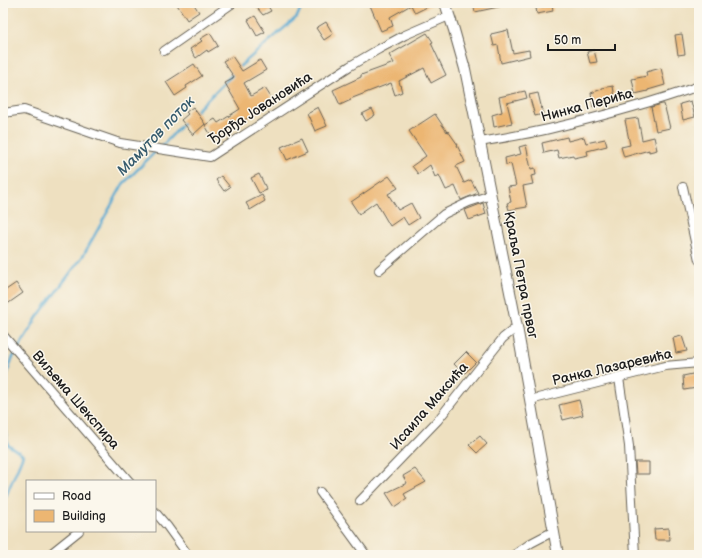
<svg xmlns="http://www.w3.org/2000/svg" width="702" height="558" font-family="'Balsamiq Sans',sans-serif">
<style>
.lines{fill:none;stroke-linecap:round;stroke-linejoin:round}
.stream{stroke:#55a8d1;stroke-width:2.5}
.building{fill:#ecb672}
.minor-casing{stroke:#666155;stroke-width:10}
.tertiary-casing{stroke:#666155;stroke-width:12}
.minor{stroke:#fff;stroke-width:8}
.tertiary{stroke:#fff;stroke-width:10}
.labels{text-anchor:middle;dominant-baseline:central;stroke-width:3;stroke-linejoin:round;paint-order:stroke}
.street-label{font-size:14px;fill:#1c1c1c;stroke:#fbf7ec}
.water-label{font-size:15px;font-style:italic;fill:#365b6d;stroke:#fbf7ec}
</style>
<rect width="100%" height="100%" fill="#fbf7ec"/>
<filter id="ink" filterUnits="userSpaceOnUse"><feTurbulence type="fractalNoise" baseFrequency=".025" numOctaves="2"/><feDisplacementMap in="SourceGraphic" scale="8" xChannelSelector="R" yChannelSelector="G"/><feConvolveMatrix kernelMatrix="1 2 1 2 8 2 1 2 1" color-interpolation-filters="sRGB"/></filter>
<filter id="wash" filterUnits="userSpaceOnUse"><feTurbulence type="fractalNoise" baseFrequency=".012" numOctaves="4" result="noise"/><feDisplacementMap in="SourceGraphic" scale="16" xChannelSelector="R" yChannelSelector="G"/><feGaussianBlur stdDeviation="0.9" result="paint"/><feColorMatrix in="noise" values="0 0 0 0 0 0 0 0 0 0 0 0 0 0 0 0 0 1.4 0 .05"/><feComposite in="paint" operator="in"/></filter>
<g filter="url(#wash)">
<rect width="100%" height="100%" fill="#eee0c0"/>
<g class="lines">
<!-- stream -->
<g class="stream">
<polyline points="238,68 297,17 303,3"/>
<polyline points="194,113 235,72"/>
<polyline points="161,147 185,122"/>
<polyline points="3,388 12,359 38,316 83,256 123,184 157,150"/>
<polyline points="3,420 8,445 23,455 3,503"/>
</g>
</g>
<g id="blocks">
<!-- building -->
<g class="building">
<polygon points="176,3 193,3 199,12 187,20"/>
<polygon points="253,3 266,3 271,11 263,15"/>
<polygon points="369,3 435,3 415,13 411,5 390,17 393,26 381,31"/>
<polygon points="473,3 502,3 503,6 475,12"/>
<polygon points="552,5 553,11 537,14 536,8"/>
<polygon points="255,16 265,32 257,36 248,20"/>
<polygon points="326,22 333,34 324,40 316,28"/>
<polygon points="508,30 513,53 529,50 530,56 501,63 498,45 494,46 491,34"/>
<polygon points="210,33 218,46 208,52 207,50 196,58 190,49 202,41 200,39"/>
<polygon points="427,33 433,42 431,43 446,75 431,83 424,68 399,81 402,92 395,95 391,83 350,99 351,100 340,105 333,90 361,77 361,75 394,63 389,55"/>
<polygon points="682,34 685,54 678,55 675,35"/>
<polygon points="594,50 597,62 590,63 587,52"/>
<polygon points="232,56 242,71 260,60 266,70 244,83 251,96 265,88 274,102 213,139 205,125 215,119 218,123 240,109 225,83 233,79 232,78 234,77 223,61"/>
<polygon points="194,64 202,76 186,86 187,88 175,96 166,82"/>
<polygon points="661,68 665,85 648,90 648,91 635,94 632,79 647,76 646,72"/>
<polygon points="613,86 615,98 604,100 604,104 593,107 591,93 602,89 602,88"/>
<polygon points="525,91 527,98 507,103 512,123 494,127 492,115 502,112 499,97"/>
<polygon points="538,93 543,114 535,116 529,95"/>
<polygon points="691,101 695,117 683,120 680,104"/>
<polygon points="662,104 664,104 670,128 656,131 651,107"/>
<polygon points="193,107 205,124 193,135 181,120 188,114 186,112"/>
<polygon points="318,107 327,126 315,131 307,113"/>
<polygon points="372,109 375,115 366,121 362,114"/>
<polygon points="435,114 447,132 448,131 458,145 457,145 465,162 456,166 464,183 471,180 478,193 461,200 455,186 446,190 439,175 435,177 430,165 418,174 412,166 426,156 409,131"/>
<polygon points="638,118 642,140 654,137 657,150 649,152 649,150 624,157 621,147 630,145 625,120"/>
<polygon points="567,137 568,141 584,137 586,143 605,139 607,146 587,151 588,155 574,158 573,155 559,158 557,150 544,153 542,143"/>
<polygon points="302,138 308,151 287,160 281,147"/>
<polygon points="526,145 531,169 535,168 536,175 531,176 533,184 523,186 527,207 509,210 507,203 511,202 508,187 516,186 511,164 506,165 505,158 521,154 519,147"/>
<polygon points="259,174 267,190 259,193 251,178"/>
<polygon points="221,176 230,187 224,191 216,180"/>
<polygon points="389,176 398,188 388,194 398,210 411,203 419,218 408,225 403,217 390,226 376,202 359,214 351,202"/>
<polygon points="262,195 265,201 250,210 246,203"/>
<polygon points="483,203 486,214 469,220 465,210"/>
<polygon points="16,283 23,293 3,307 3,292"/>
<polygon points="682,336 687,351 676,353 673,338"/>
<polygon points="466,352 476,362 464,374 454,364"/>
<polygon points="697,373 697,388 684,390 683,376"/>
<polygon points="579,400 583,415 563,420 559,405"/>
<polygon points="480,436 487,444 477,453 469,445"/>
<polygon points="635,462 649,462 649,474 636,474"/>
<polygon points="415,469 426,482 404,494 407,499 395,507 386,493 407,483 403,476"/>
<polygon points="669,528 670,540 655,540 654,529"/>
</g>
</g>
</g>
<g filter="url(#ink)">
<use href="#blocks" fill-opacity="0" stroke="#666155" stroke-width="1"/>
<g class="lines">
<defs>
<g id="minor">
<polyline points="164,51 233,3"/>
<polyline points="3,113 24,110 120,143 210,157 350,66 379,49 405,35 449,16"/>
<path d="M480,142C503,138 527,134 549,129C599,117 651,103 699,86"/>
<polyline points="683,187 699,260"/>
<polyline points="379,270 444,214 469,202 491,195"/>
<polyline points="3,335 129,481"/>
<polyline points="619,378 629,446 635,555"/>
<polyline points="530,400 665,366 699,363"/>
<polyline points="320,492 366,555"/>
<polyline points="360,501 438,420 503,338 517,327"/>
<polyline points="155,512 167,526 188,555"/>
<polyline points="49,555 79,531"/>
<polyline points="514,555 531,543 554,531"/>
</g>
<polyline id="tertiary" points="445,3 454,30 465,69 480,142 517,327 558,555"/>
</defs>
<!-- minor casing -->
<use href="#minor" class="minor-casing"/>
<!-- tertiary casing -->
<use href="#tertiary" class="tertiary-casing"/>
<!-- minor -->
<use href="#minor" class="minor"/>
<!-- tertiary -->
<use href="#tertiary" class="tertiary"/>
</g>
</g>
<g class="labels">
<!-- street labels -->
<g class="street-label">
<text transform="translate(587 105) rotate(-15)">Нинка Перића</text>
<text transform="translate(260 108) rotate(-33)">Ђорђа Јовановића</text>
<text transform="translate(521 275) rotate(79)">Краља Петра првог</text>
<text transform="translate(612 367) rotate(-13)">Ранка Лазаревића</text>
<text transform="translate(76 400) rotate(49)">Виљема Шекспира</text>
<text transform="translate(429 406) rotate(-49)">Исаила Максића</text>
</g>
<!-- water labels -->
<g class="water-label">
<text transform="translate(156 136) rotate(-46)">Мамутов поток</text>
</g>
</g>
<!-- margin -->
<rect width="702" height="558" fill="none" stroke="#fbf7ec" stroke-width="16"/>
<!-- legend -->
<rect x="26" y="480" width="130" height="52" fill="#fbf7ec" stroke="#a29f99"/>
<rect x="34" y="493" width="20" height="6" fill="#ffffff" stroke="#a29f99"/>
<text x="62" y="500" font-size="12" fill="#1c1c1c">Road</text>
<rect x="34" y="510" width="20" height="12" fill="#ecb672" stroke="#a29f99"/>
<text x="62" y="520" font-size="12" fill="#1c1c1c">Building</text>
<!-- scale -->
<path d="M548 44v6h67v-6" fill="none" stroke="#1c1c1c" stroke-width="2"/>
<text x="554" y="44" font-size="12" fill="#1c1c1c" stroke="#fbf7ec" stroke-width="3" paint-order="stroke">50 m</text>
</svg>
